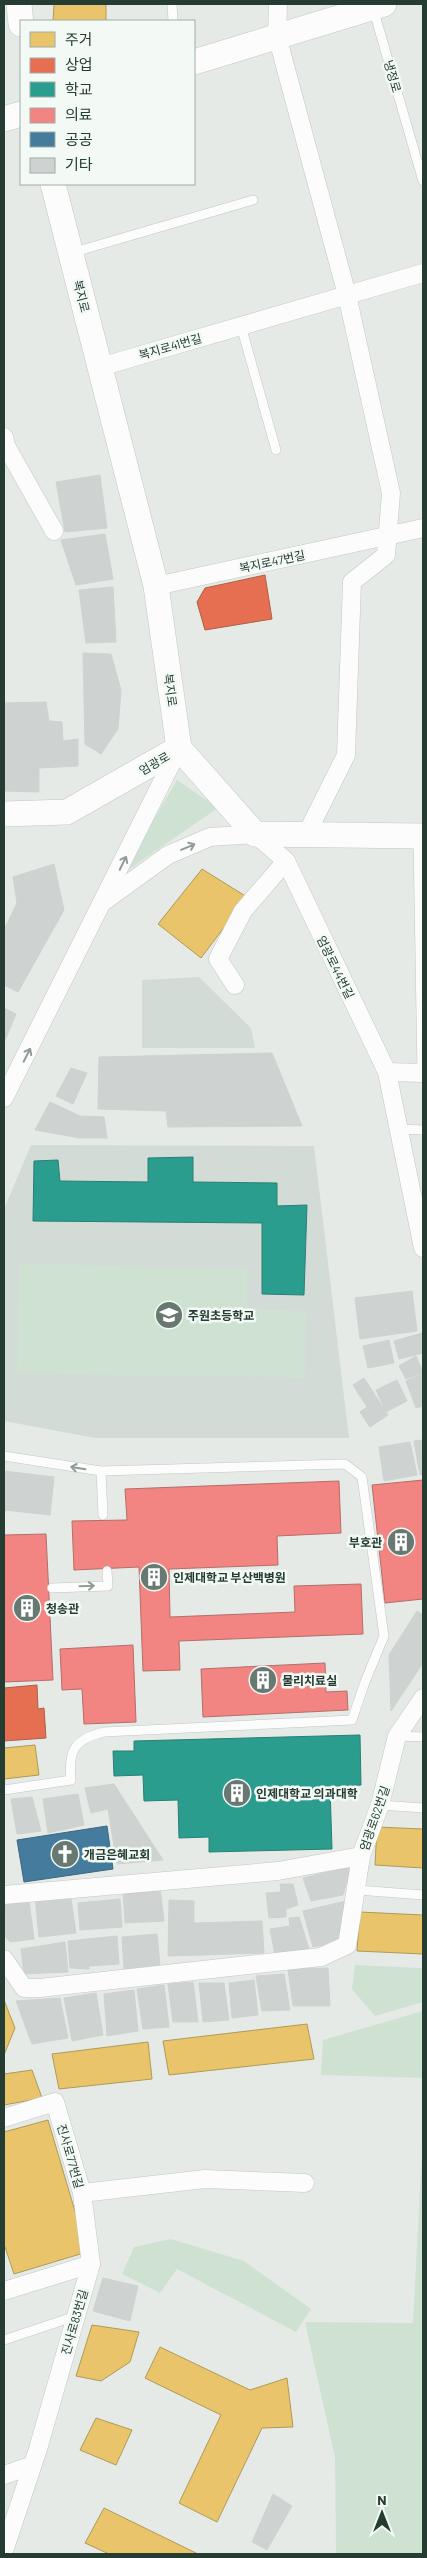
<svg xmlns="http://www.w3.org/2000/svg" width="427" height="2558" font-family="Barlow,'Noto Sans KR',sans-serif">
<style>
.built{fill:#d3dbd6}
.green{fill:#cfe2d2}
.homes{fill:#e9c46a;stroke:#ae9b59}
.shops{fill:#e76f51;stroke:#ac6047}
.schools{fill:#2a9d8f;stroke:#288073}
.health{fill:#f28482;stroke:#b46e6a}
.public{fill:#457b9d;stroke:#3b687d}
.building{fill:#ced2d0;stroke:#ced3d0}
.lines{fill:none;stroke-linecap:round;stroke-linejoin:round}
.lane-casing{stroke:#c2c7c4;stroke-width:10}
.street-casing{stroke:#c2c7c4;stroke-width:19}
.secondary-casing{stroke:#c1c7c4;stroke-width:26}
.lane{stroke:#fbfcfb;stroke-width:9}
.street{stroke:#fbfcfb;stroke-width:18}
.secondary{stroke:#fbfcfb;stroke-width:25}
.oneway{stroke:#909c96}
.labels{text-anchor:middle;dominant-baseline:central;stroke-width:5;stroke-linejoin:round;paint-order:stroke}
.street-label{font-size:12px;fill:#243c31;stroke:#f3f9f5}
.poi-label{font-size:12px;font-weight:bold;fill:#243c31;stroke:#f3f9f5;text-anchor:start}
</style>
<rect width="100%" height="100%" fill="#e5eae7"/>
<!-- built -->
<g class="built">
<polygon points="199,977 251,1028 255,1048 142,1048 142,980"/>
<polygon points="31,1145 314,1146 349,1438 95,1438 4,1421 4,1209"/>
</g>
<!-- green -->
<g class="green">
<polygon points="177,780 218,808 122,874"/>
<polygon points="19,1264 247,1269 247,1309 306,1311 305,1378 17,1373"/>
<polygon points="355,1965 423,1968 423,2002 375,2016 352,1989"/>
<polygon points="423,2011 423,2078 321,2075 323,2040"/>
<polygon points="423,2132 423,2554 336,2554 335,2457 305,2322 413,2323"/>
<polygon points="171,2239 244,2261 311,2309 296,2332 177,2269 160,2293 122,2274 134,2247"/>
</g>
<!-- homes -->
<g class="homes">
<polygon points="54,4 106,4 106,21 53,21"/>
<polygon points="202,869 247,897 201,958 158,924"/>
<polygon points="35,1745 39,1775 4,1779 4,1748"/>
<polygon points="377,1827 423,1829 423,1868 375,1865"/>
<polygon points="360,1912 423,1915 423,1954 357,1951"/>
<polygon points="4,2000 15,2028 4,2055"/>
<polygon points="307,2024 314,2059 169,2075 163,2041"/>
<polygon points="148,2042 152,2079 59,2089 52,2054"/>
<polygon points="32,2070 42,2098 4,2105 4,2074"/>
<polygon points="48,2120 87,2252 14,2274 4,2244 4,2132"/>
<polygon points="92,2325 139,2332 130,2362 101,2381 76,2376"/>
<polygon points="160,2347 250,2390 287,2378 293,2427 262,2428 217,2522 179,2503 221,2415 145,2378"/>
<polygon points="96,2418 132,2430 116,2465 80,2450"/>
<polygon points="104,2508 198,2554 109,2554 85,2543"/>
</g>
<!-- shops -->
<g class="shops">
<polygon points="265,575 272,619 205,630 197,602 205,588"/>
<polygon points="37,1685 38,1709 44,1708 46,1738 4,1741 4,1688"/>
</g>
<!-- schools -->
<g class="schools">
<polygon points="193,1157 193,1182 277,1183 277,1206 307,1205 304,1295 262,1294 262,1223 33,1221 34,1161 58,1160 60,1181 148,1182 148,1158"/>
<polygon points="360,1735 361,1785 330,1787 332,1849 209,1852 209,1837 179,1838 178,1800 144,1801 143,1775 114,1776 113,1751 134,1751 134,1741"/>
</g>
<!-- health -->
<g class="health">
<polygon points="423,1480 423,1599 385,1603 372,1485"/>
<polygon points="339,1481 341,1533 277,1536 278,1565 169,1569 170,1617 295,1612 294,1586 361,1584 363,1634 179,1641 180,1670 143,1671 139,1567 74,1570 72,1521 127,1520 125,1489"/>
<polygon points="46,1534 53,1680 4,1682 4,1535"/>
<polygon points="133,1645 136,1722 84,1724 82,1689 62,1690 60,1649"/>
<polygon points="325,1663 326,1692 347,1691 348,1710 203,1717 201,1669"/>
</g>
<!-- public -->
<polygon class="public" points="107,1826 113,1869 24,1882 17,1840"/>
<!-- building -->
<g class="building">
<polygon points="100,475 107,528 65,532 56,482"/>
<polygon points="105,534 113,579 76,585 61,540"/>
<polygon points="113,587 116,642 86,643 79,590"/>
<polygon points="83,653 111,654 121,690 118,729 101,754 85,744"/>
<polygon points="46,702 49,721 62,722 63,741 78,739 78,766 39,768 39,792 4,791 4,703"/>
<polygon points="54,864 64,910 18,992 4,985 4,930 17,903 13,877"/>
<polygon points="4,1008 16,1014 4,1043"/>
<polygon points="272,1053 302,1126 168,1127 166,1111 98,1109 99,1057"/>
<polygon points="71,1068 87,1073 73,1104 56,1096"/>
<polygon points="50,1102 80,1116 104,1117 107,1138 80,1138 35,1130"/>
<polygon points="412,1291 417,1331 360,1339 355,1298"/>
<polygon points="422,1333 423,1353 399,1359 394,1341"/>
<polygon points="389,1340 394,1363 368,1368 363,1346"/>
<polygon points="416,1356 423,1373 406,1379 399,1366"/>
<polygon points="423,1374 423,1406 416,1408 406,1381"/>
<polygon points="364,1378 388,1415 370,1427 360,1412 367,1407 353,1385"/>
<polygon points="397,1380 407,1401 386,1412 376,1390"/>
<polygon points="423,1440 423,1475 420,1475 414,1441"/>
<polygon points="410,1442 417,1475 384,1481 379,1447"/>
<polygon points="4,1471 54,1477 50,1515 4,1510"/>
<polygon points="417,1611 423,1615 423,1663 391,1711 389,1655"/>
<polygon points="114,1784 163,1860 117,1864 108,1809 91,1813 85,1788"/>
<polygon points="78,1794 84,1825 48,1833 43,1799"/>
<polygon points="32,1797 41,1831 17,1834 11,1799"/>
<polygon points="351,1866 343,1895 311,1901 303,1878"/>
<polygon points="280,1884 293,1884 298,1905 286,1909 286,1917 269,1918 266,1893 281,1892"/>
<polygon points="160,1888 164,1921 125,1923 123,1889"/>
<polygon points="70,1892 76,1933 39,1937 35,1896"/>
<polygon points="120,1899 122,1927 80,1930 78,1903"/>
<polygon points="169,1900 194,1901 194,1923 262,1921 264,1953 168,1956"/>
<polygon points="29,1901 34,1939 10,1942 4,1935 4,1904"/>
<polygon points="346,1901 340,1942 313,1947 303,1911"/>
<polygon points="299,1917 310,1952 275,1955 270,1929 290,1926 289,1918"/>
<polygon points="157,1934 160,1966 124,1969 122,1937"/>
<polygon points="117,1936 119,1964 89,1966 89,1969 70,1968 68,1941"/>
<polygon points="65,1942 68,1972 24,1974 21,1949"/>
<polygon points="328,1968 330,2006 293,2006 288,1969"/>
<polygon points="284,1974 290,2010 262,2011 256,1976"/>
<polygon points="254,1980 258,2015 232,2018 229,1983"/>
<polygon points="193,1982 198,2022 173,2022 168,1984"/>
<polygon points="199,1983 224,1983 229,2020 203,2022"/>
<polygon points="164,1985 169,2027 143,2029 137,1989"/>
<polygon points="134,1990 138,2031 107,2036 104,1994"/>
<polygon points="96,1993 103,2035 72,2041 64,1998"/>
<polygon points="60,1998 68,2038 32,2044 16,2001"/>
<polygon points="103,2278 138,2286 130,2321 93,2311"/>
<polygon points="273,2494 292,2506 267,2550 252,2542"/>
</g>
<g class="lines">
<defs>
<g id="lane">
<polyline points="172,4 173,21"/>
<polyline points="373,8 423,181"/>
<polyline points="71,253 253,200"/>
<polyline points="241,326 276,450"/>
<polyline points="418,839 422,1073"/>
<polyline points="398,1129 423,1130"/>
<polyline points="4,1456 101,1471 103,1515"/>
<polyline points="52,1588 108,1586 107,1571"/>
<polyline points="397,1736 423,1737"/>
<path d="M4,1790L71,1780C68,1751 74,1739 104,1732L352,1720L365,1682L384,1636L362,1477L345,1464L101,1471"/>
<polyline points="380,1805 423,1808"/>
<polyline points="357,1890 423,1895"/>
<polyline points="4,2340 76,2316"/>
</g>
<g id="street">
<polyline points="278,4 277,36 347,295 391,493 386,555 352,582 346,755 306,835"/>
<polyline points="100,367 423,273"/>
<polyline points="4,437 6,446 54,531"/>
<polyline points="156,586 423,528"/>
<polyline points="103,902 168,855 210,837 255,834 286,861 387,1072 423,1248"/>
<polyline points="235,985 218,959 243,911 286,861"/>
<polyline points="387,1072 423,1073"/>
<polyline points="4,1098 179,748"/>
<polyline points="4,1895 278,1871 361,1856"/>
<polyline points="4,1959 24,1988 40,1988 321,1957 347,1945 361,1856 380,1805 397,1736 423,1698"/>
<polyline points="4,2118 55,2102 82,2193 91,2264 38,2449 4,2551"/>
<polyline points="82,2193 205,2179 305,2183"/>
<polyline points="4,2291 91,2264"/>
<polyline points="4,2475 30,2466"/>
</g>
<g id="secondary">
<polyline points="19,4 21,24"/>
<polyline points="194,62 384,4"/>
<polyline points="4,119 21,114"/>
<polyline points="53,184 156,586 179,748"/>
<polyline points="179,748 255,834 423,836"/>
<polyline points="4,814 67,812 179,748"/>
</g>
</defs>
<!-- lane casing -->
<use href="#lane" class="lane-casing"/>
<!-- street casing -->
<use href="#street" class="street-casing"/>
<!-- secondary casing -->
<use href="#secondary" class="secondary-casing"/>
<!-- lane -->
<use href="#lane" class="lane"/>
<!-- street -->
<use href="#street" class="street"/>
<!-- secondary -->
<use href="#secondary" class="secondary"/>
</g>
<!-- one-way arrows -->
<defs><path id="oneway-shaft" d="M-6 0H5M1.5-3L5.5 0L1.5 3" fill="none" stroke-width="1.6" stroke-linecap="round" stroke-linejoin="round" transform="scale(1.25)"/></defs>
<g class="oneway">
<use href="#oneway-shaft" transform="translate(188 847) rotate(-23)"/>
<use href="#oneway-shaft" transform="translate(123 863) rotate(-64)"/>
<use href="#oneway-shaft" transform="translate(27 1055) rotate(-63)"/>
<use href="#oneway-shaft" transform="translate(78 1468) rotate(-171)"/>
<use href="#oneway-shaft" transform="translate(87 1586) rotate(-2)"/>
</g>
<!-- icons -->
<defs>
<symbol id="school-disc" viewBox="-11 -11 22 22"><circle r="9.5" fill="#687971" stroke="#f3f9f5"/><path d="M0-5L7-2L0 1L-7-2ZM-4 1L0 2.5L4 1V4Q0 6-4 4Z" fill="#fff"/></symbol>
<symbol id="building-disc" viewBox="-11 -11 22 22"><circle r="9.5" fill="#687971" stroke="#f3f9f5"/><path d="M-4-6H4V6H1V3H-1V6H-4ZM-2.5-4.3h1.7v1.8h-1.7ZM.8-4.3h1.7v1.8H.8ZM-2.5-1h1.7V.8h-1.7ZM.8-1h1.7V.8H.8Z" fill="#fff"/></symbol>
<symbol id="church-disc" viewBox="-11 -11 22 22"><circle r="9.5" fill="#687971" stroke="#f3f9f5"/><path d="M-1.2-6h2.4v3.5h3.3v2.4h-3.3V6h-2.4V-.1h-3.3v-2.4h3.3Z" fill="#fff"/></symbol>
</defs>
<g fill-rule="evenodd">
<use href="#school-disc" x="153" y="1299" width="32" height="32"/>
<use href="#building-disc" x="385" y="1526" width="32" height="32"/>
<use href="#building-disc" x="138" y="1561" width="32" height="32"/>
<use href="#building-disc" x="11" y="1592" width="32" height="32"/>
<use href="#building-disc" x="247" y="1664" width="32" height="32"/>
<use href="#building-disc" x="221" y="1777" width="32" height="32"/>
<use href="#church-disc" x="49" y="1838" width="32" height="32"/>
</g>
<g class="labels">
<!-- street labels -->
<g class="street-label">
<text transform="translate(393 76) rotate(74)">냉정로</text>
<text transform="translate(82 296) rotate(76)">복지로</text>
<text transform="translate(170 346) rotate(-16)">복지로41번길</text>
<text transform="translate(272 561) rotate(-12)">복지로47번길</text>
<text transform="translate(171 690) rotate(82)">복지로</text>
<text transform="translate(154 763) rotate(-30)">엄광로</text>
<text transform="translate(336 967) rotate(64)">엄광로44번길</text>
<text transform="translate(374 1818) rotate(-71)">엄광로62번길</text>
<text transform="translate(71 2156) rotate(74)">진사로77번길</text>
<text transform="translate(74 2322) rotate(-74)">진사로83번길</text>
</g>
<!-- poi labels -->
<g class="poi-label">
<text x="188" y="1315">주원초등학교</text>
<text x="382" y="1542" text-anchor="end">부호관</text>
<text x="173" y="1577">인제대학교 부산백병원</text>
<text x="46" y="1608">청송관</text>
<text x="282" y="1680">물리치료실</text>
<text x="256" y="1793">인제대학교 의과대학</text>
<text x="84" y="1854">개금은혜교회</text>
</g>
</g>
<!-- border -->
<rect width="427" height="2558" fill="none" stroke="#243c31" stroke-width="10"/>
<!-- legend -->
<rect x="20" y="20" width="175" height="165" fill="#f3f9f5" stroke="#a0ada7"/>
<rect x="30" y="32" width="25" height="15" fill="#e9c46a" stroke="#a0ada7"/>
<text x="65" y="45" font-size="15" fill="#243c31">주거</text>
<rect x="30" y="58" width="25" height="15" fill="#e76f51" stroke="#a0ada7"/>
<text x="65" y="70" font-size="15" fill="#243c31">상업</text>
<rect x="30" y="82" width="25" height="15" fill="#2a9d8f" stroke="#a0ada7"/>
<text x="65" y="95" font-size="15" fill="#243c31">학교</text>
<rect x="30" y="108" width="25" height="15" fill="#f28482" stroke="#a0ada7"/>
<text x="65" y="120" font-size="15" fill="#243c31">의료</text>
<rect x="30" y="132" width="25" height="15" fill="#457b9d" stroke="#a0ada7"/>
<text x="65" y="145" font-size="15" fill="#243c31">공공</text>
<rect x="30" y="158" width="25" height="15" fill="#ced2d0" stroke="#a0ada7"/>
<text x="65" y="170" font-size="15" fill="#243c31">기타</text>
<!-- north arrow -->
<g transform="translate(382 2513)" stroke="#f3f9f5" stroke-width="4" paint-order="stroke">
<path d="M0-4L9 19L0 12L-9 19Z" fill="#243c31"/>
<text y="-8" font-size="14" font-weight="bold" text-anchor="middle" fill="#243c31">N</text>
</g>
</svg>
